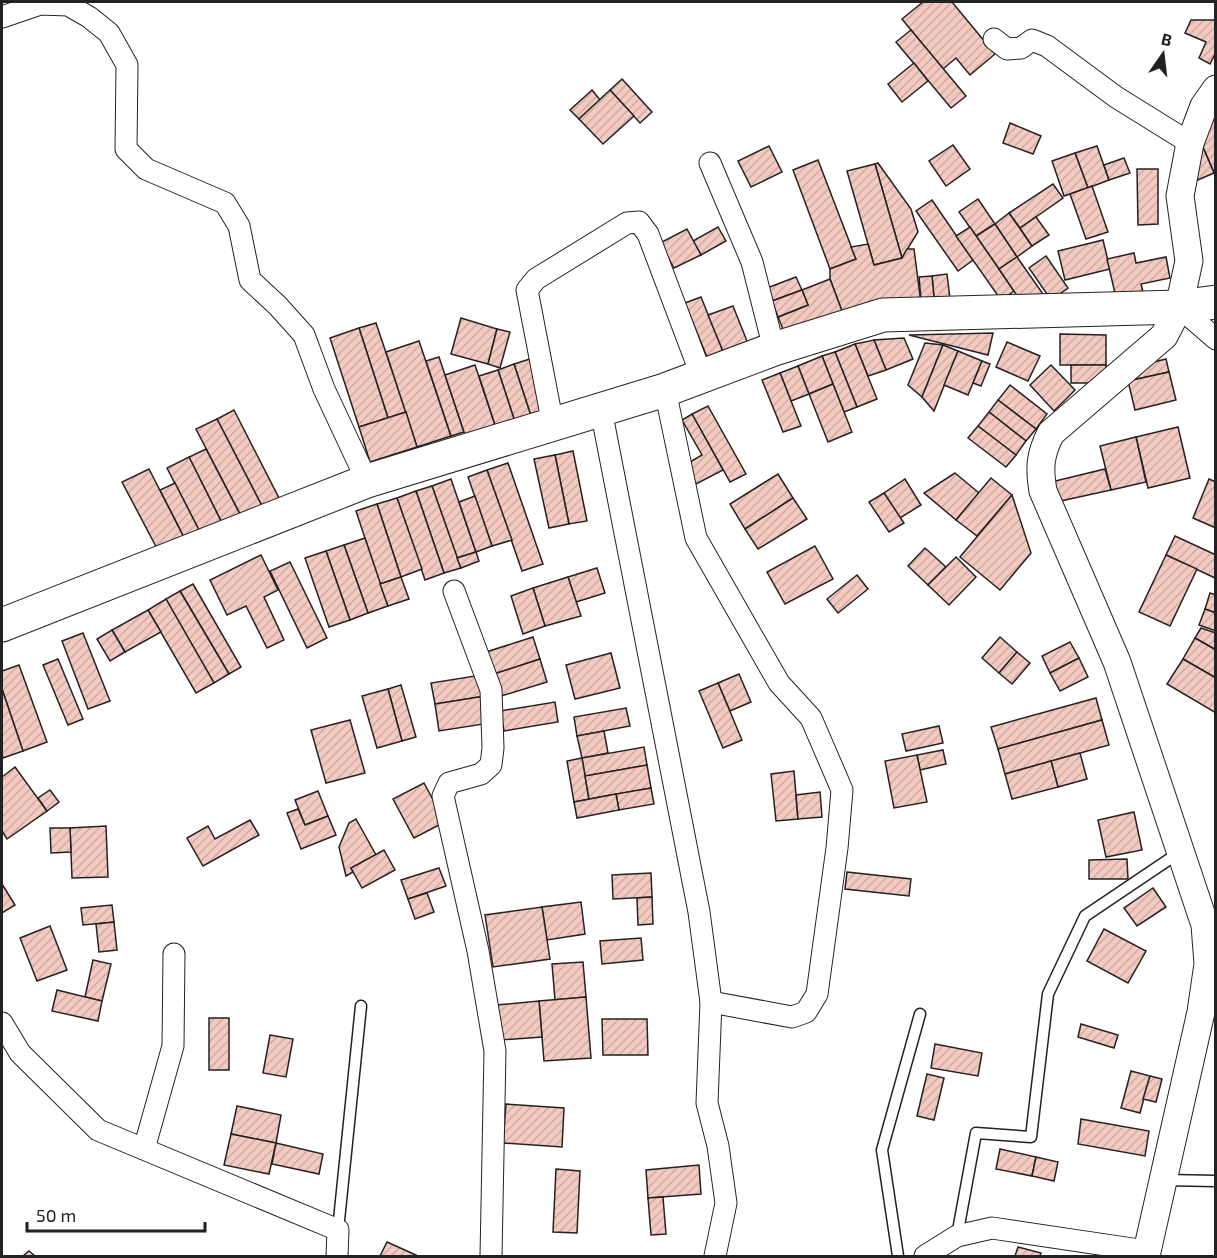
<svg xmlns="http://www.w3.org/2000/svg" width="1217" height="1258" font-family="'Exo 2',sans-serif">
<style>
.building{fill:url(#building-hatch);stroke:#222;stroke-width:1.5}
.lines{fill:none;stroke-linecap:round;stroke-linejoin:round}
.service-casing{stroke:#222;stroke-width:13}
.minor-casing{stroke:#222;stroke-width:23}
.tertiary-casing{stroke:#222;stroke-width:29}
.primary-casing{stroke:#222;stroke-width:35}
.service{stroke:#fff;stroke-width:10}
.minor{stroke:#fff;stroke-width:21}
.tertiary{stroke:#fff;stroke-width:27}
.primary{stroke:#fff;stroke-width:33}
</style>
<defs>
<pattern id="building-hatch" width="6" height="6" patternUnits="userSpaceOnUse" patternTransform="scale(1.5)"><rect width="6" height="6" fill="#f3c9c0"/><path d="M-1 1l2-2M0 6l6-6M5 7l2-2" fill="none" stroke="#d0aca5"/></pattern>
</defs>
<rect width="100%" height="100%" fill="#fff"/>
<!-- building -->
<g class="building">
<polygon points="923,2 952,2 995,54 970,75 956,58 943,69 902,19"/>
<polygon points="1191,20 1216,20 1216,52 1210,64 1199,58 1206,42 1185,33"/>
<polygon points="911,30 966,96 951,108 896,42"/>
<polygon points="914,63 928,81 902,102 888,84"/>
<polygon points="622,79 652,112 640,123 610,90"/>
<polygon points="592,90 600,100 579,119 570,110"/>
<polygon points="610,90 634,116 603,144 579,119"/>
<polygon points="1215,119 1216,121 1216,177 1199,138 1204,124"/>
<polygon points="1010,123 1041,136 1033,154 1003,143"/>
<polygon points="1199,138 1214,173 1193,182"/>
<polygon points="953,145 970,169 946,186 929,161"/>
<polygon points="769,146 782,172 751,187 738,161"/>
<polygon points="1097,146 1109,180 1088,188 1075,153"/>
<polygon points="1075,153 1088,188 1064,196 1052,161"/>
<polygon points="1124,158 1130,173 1109,180 1104,165"/>
<polygon points="818,160 856,259 830,269 793,170"/>
<polygon points="878,163 911,209 918,232 902,258 875,164"/>
<polygon points="875,164 902,258 874,265 847,171"/>
<polygon points="1137,169 1158,169 1158,224 1138,225"/>
<polygon points="1053,184 1063,198 1020,228 1009,213"/>
<polygon points="1092,186 1108,232 1086,239 1070,194"/>
<polygon points="978,199 995,224 976,236 959,212"/>
<polygon points="932,200 973,260 958,271 916,211"/>
<polygon points="1009,213 1032,246 1017,257 995,224"/>
<polygon points="1036,217 1049,235 1032,246 1020,228"/>
<polygon points="995,224 1017,257 999,269 976,236"/>
<polygon points="718,227 726,241 701,255 693,241"/>
<polygon points="970,227 1014,291 1001,300 956,236"/>
<polygon points="687,229 701,255 674,268 660,243"/>
<polygon points="1103,240 1110,269 1065,280 1058,251"/>
<polygon points="868,244 874,265 902,258 907,249 914,249 922,311 842,311 830,279 830,269 856,259 851,247"/>
<polygon points="1134,253 1136,263 1166,257 1170,278 1141,284 1145,300 1118,306 1107,259"/>
<polygon points="1046,256 1068,288 1051,300 1029,268"/>
<polygon points="1017,257 1043,294 1024,306 999,269"/>
<polygon points="947,274 951,307 935,308 932,276"/>
<polygon points="932,276 935,308 922,310 919,277"/>
<polygon points="796,277 802,290 772,301 767,288"/>
<polygon points="830,279 842,311 785,334 778,317 808,305 802,290"/>
<polygon points="802,290 808,305 778,317 772,301"/>
<polygon points="701,297 727,361 711,367 685,303"/>
<polygon points="733,306 751,351 727,361 708,315"/>
<polygon points="461,318 497,329 488,364 451,354"/>
<polygon points="376,323 406,412 388,418 359,328"/>
<polygon points="359,328 388,418 359,427 330,338"/>
<polygon points="497,329 510,332 500,368 488,364"/>
<polygon points="993,333 988,355 909,335"/>
<polygon points="1060,334 1106,335 1106,365 1060,365"/>
<polygon points="904,338 913,359 886,370 874,340"/>
<polygon points="874,340 886,370 868,376 855,344"/>
<polygon points="419,341 451,436 417,447 386,352"/>
<polygon points="1007,342 1040,356 1028,381 996,367"/>
<polygon points="925,343 943,345 922,397 908,385"/>
<polygon points="855,344 877,399 857,407 835,352"/>
<polygon points="943,345 958,351 934,411 922,397"/>
<polygon points="958,351 982,361 968,395 944,385"/>
<polygon points="835,352 857,407 844,412 822,356"/>
<polygon points="822,356 833,384 809,394 798,366"/>
<polygon points="439,357 464,432 451,436 426,361"/>
<polygon points="533,358 551,414 532,419 514,364"/>
<polygon points="1166,359 1169,372 1137,379 1134,367"/>
<polygon points="982,361 990,364 981,386 973,383"/>
<polygon points="514,364 532,419 516,425 498,370"/>
<polygon points="475,365 497,431 467,441 445,375"/>
<polygon points="1051,365 1075,390 1054,411 1030,385"/>
<rect x="1071" y="365" width="35" height="18"/>
<polygon points="798,366 809,394 791,401 780,373"/>
<polygon points="498,370 516,425 497,431 479,376"/>
<polygon points="1169,372 1176,400 1135,410 1128,381"/>
<polygon points="780,373 801,426 783,432 762,380"/>
<polygon points="833,384 852,432 828,442 809,394"/>
<polygon points="1010,385 1047,414 1036,429 998,400"/>
<polygon points="998,400 1036,429 1026,441 989,412"/>
<polygon points="708,406 746,474 730,482 692,414"/>
<polygon points="234,410 280,500 263,508 217,419"/>
<polygon points="406,412 417,447 370,462 359,427"/>
<polygon points="989,412 1026,441 1016,455 978,426"/>
<polygon points="692,414 723,470 696,484 685,465 702,455 682,420"/>
<polygon points="217,419 263,508 242,518 196,429"/>
<polygon points="978,426 1016,455 1006,467 968,438"/>
<polygon points="1178,427 1190,478 1148,488 1136,437"/>
<polygon points="1136,437 1146,482 1111,490 1100,446"/>
<polygon points="206,449 242,518 224,527 189,457"/>
<polygon points="573,451 587,521 569,524 555,455"/>
<polygon points="555,455 569,524 549,528 534,459"/>
<polygon points="189,457 224,527 203,538 167,468"/>
<polygon points="508,463 543,564 522,571 487,470"/>
<polygon points="149,469 188,545 162,558 122,482"/>
<polygon points="1105,469 1111,490 1056,502 1051,482"/>
<polygon points="487,470 512,540 492,546 468,477"/>
<polygon points="955,473 979,493 956,520 924,493"/>
<polygon points="778,474 793,498 745,529 730,504"/>
<polygon points="991,478 1012,495 977,536 956,520"/>
<polygon points="451,479 476,552 457,558 432,486"/>
<polygon points="905,479 921,505 900,518 884,493"/>
<polygon points="1209,479 1216,482 1216,528 1193,518"/>
<polygon points="175,483 203,538 188,545 160,490"/>
<polygon points="432,486 461,568 444,573 416,491"/>
<polygon points="416,491 444,573 425,580 397,498"/>
<polygon points="884,493 904,523 889,532 869,502"/>
<polygon points="1012,495 1031,553 1000,590 960,557"/>
<polygon points="475,496 492,546 476,552 459,502"/>
<polygon points="397,498 422,569 401,577 377,504"/>
<polygon points="793,498 807,519 758,549 745,529"/>
<polygon points="377,504 401,577 380,584 356,511"/>
<polygon points="1175,536 1216,555 1215,578 1166,555"/>
<polygon points="365,538 388,606 368,613 344,545"/>
<polygon points="344,545 368,613 350,620 326,551"/>
<polygon points="815,546 833,579 785,604 767,572"/>
<polygon points="925,548 946,567 928,585 908,566"/>
<polygon points="326,551 350,620 329,627 305,558"/>
<polygon points="476,552 479,561 461,568 457,558"/>
<polygon points="261,555 278,590 264,597 284,640 267,648 246,606 227,615 210,580"/>
<polygon points="1166,555 1197,569 1170,626 1139,612"/>
<polygon points="956,557 976,577 949,605 928,585"/>
<polygon points="290,562 327,638 307,648 270,571"/>
<polygon points="597,568 605,593 576,602 568,577"/>
<polygon points="857,575 868,589 838,613 827,599"/>
<polygon points="401,577 409,599 388,606 380,584"/>
<polygon points="568,577 581,616 545,626 533,588"/>
<polygon points="193,584 241,667 229,674 180,591"/>
<polygon points="533,588 545,626 523,634 511,596"/>
<polygon points="180,591 229,674 214,683 166,599"/>
<polygon points="1210,593 1216,595 1216,613 1205,609"/>
<polygon points="166,599 214,683 196,693 148,610"/>
<polygon points="1205,609 1216,613 1216,631 1199,625"/>
<polygon points="148,610 161,632 125,652 112,630"/>
<polygon points="1201,628 1216,633 1216,650 1195,638"/>
<polygon points="112,630 125,652 110,661 97,639"/>
<polygon points="83,633 110,701 88,709 62,641"/>
<polygon points="533,637 540,659 491,675 483,653"/>
<polygon points="1000,637 1017,652 999,673 982,658"/>
<polygon points="1195,638 1216,650 1216,678 1183,659"/>
<polygon points="1070,642 1079,658 1050,673 1042,656"/>
<polygon points="1017,652 1030,663 1012,684 999,673"/>
<polygon points="611,653 620,688 575,699 566,665"/>
<polygon points="1079,658 1088,677 1060,691 1050,673"/>
<polygon points="58,659 83,719 68,725 43,665"/>
<polygon points="540,659 547,682 498,697 491,675"/>
<polygon points="1183,659 1216,678 1216,713 1167,684"/>
<polygon points="19,665 47,742 23,751 2,689 2,671"/>
<polygon points="739,674 751,702 730,711 718,683"/>
<polygon points="481,675 485,696 435,704 431,683"/>
<polygon points="718,683 742,740 723,748 699,691"/>
<polygon points="401,685 416,737 402,741 388,689"/>
<polygon points="2,689 23,751 3,758 2,754"/>
<polygon points="388,689 402,741 377,748 362,696"/>
<polygon points="485,696 490,723 439,731 435,704"/>
<polygon points="1096,698 1102,720 998,749 991,727"/>
<polygon points="555,702 558,722 504,731 500,711"/>
<polygon points="626,708 630,726 577,736 574,717"/>
<polygon points="350,720 365,773 326,783 311,730"/>
<polygon points="1102,720 1109,745 1005,774 998,749"/>
<polygon points="939,726 943,743 906,751 902,734"/>
<polygon points="604,731 608,753 582,758 577,736"/>
<polygon points="644,747 647,765 585,776 582,758"/>
<polygon points="943,750 946,764 920,770 917,755"/>
<polygon points="1080,753 1087,779 1058,787 1051,761"/>
<polygon points="917,755 927,802 894,808 885,761"/>
<polygon points="582,758 589,799 574,802 567,761"/>
<polygon points="1051,761 1058,787 1012,799 1005,774"/>
<polygon points="647,765 651,788 589,799 585,776"/>
<polygon points="15,767 47,811 7,839 2,831 2,777"/>
<polygon points="794,771 798,819 776,821 771,774"/>
<polygon points="424,783 445,822 414,838 393,799"/>
<polygon points="651,788 654,804 619,810 616,794"/>
<polygon points="50,790 59,802 47,811 38,798"/>
<polygon points="318,791 328,816 305,825 295,800"/>
<polygon points="820,792 822,817 798,819 796,795"/>
<polygon points="616,794 619,810 577,818 574,802"/>
<polygon points="298,809 305,825 328,816 336,835 301,849 287,813"/>
<polygon points="1134,812 1142,850 1106,857 1098,820"/>
<polygon points="356,819 376,855 351,868 353,872 346,876 339,847 349,823"/>
<polygon points="250,820 259,835 203,866 187,838 208,826 215,839"/>
<polygon points="106,826 108,877 72,878 70,828"/>
<polygon points="50,828 70,828 71,852 51,853"/>
<polygon points="384,850 395,870 362,888 351,868"/>
<polygon points="1127,859 1128,879 1089,879 1089,860"/>
<polygon points="439,868 446,886 408,899 401,880"/>
<polygon points="847,872 911,879 909,896 845,889"/>
<polygon points="651,873 652,897 613,899 612,875"/>
<polygon points="2,884 15,905 2,913"/>
<polygon points="1153,888 1166,907 1137,926 1124,908"/>
<polygon points="427,893 434,912 415,919 408,899"/>
<polygon points="652,897 653,924 638,925 637,898"/>
<polygon points="581,902 585,934 547,940 542,907"/>
<polygon points="112,905 114,922 83,925 81,908"/>
<polygon points="542,907 550,959 493,967 485,915"/>
<polygon points="114,922 117,950 99,952 96,924"/>
<polygon points="50,926 67,970 37,981 20,938"/>
<polygon points="1104,929 1146,951 1128,983 1087,961"/>
<polygon points="641,938 643,960 602,964 600,941"/>
<polygon points="93,960 111,964 102,1001 85,997"/>
<polygon points="583,962 586,997 555,1000 552,964"/>
<polygon points="57,990 102,1001 98,1021 52,1011"/>
<polygon points="586,997 591,1058 544,1061 539,1001"/>
<polygon points="539,1001 542,1037 500,1040 497,1005"/>
<rect x="209" y="1018" width="20" height="52"/>
<polygon points="602,1019 647,1019 648,1055 603,1055"/>
<polygon points="1081,1024 1118,1035 1114,1048 1078,1037"/>
<polygon points="270,1035 293,1039 286,1077 263,1073"/>
<polygon points="935,1044 982,1053 978,1076 931,1068"/>
<polygon points="1131,1071 1150,1076 1140,1113 1121,1108"/>
<polygon points="927,1074 944,1078 934,1120 917,1116"/>
<polygon points="1150,1076 1162,1079 1156,1102 1143,1099"/>
<polygon points="506,1104 564,1108 562,1147 503,1143"/>
<polygon points="237,1106 281,1115 276,1143 231,1134"/>
<polygon points="1081,1119 1149,1131 1145,1156 1078,1144"/>
<polygon points="231,1134 276,1143 269,1174 224,1165"/>
<polygon points="276,1143 323,1154 319,1174 272,1164"/>
<polygon points="1000,1149 1036,1157 1032,1176 996,1169"/>
<polygon points="1036,1157 1058,1162 1054,1181 1032,1176"/>
<polygon points="699,1165 701,1194 648,1198 646,1170"/>
<polygon points="556,1169 580,1171 577,1233 553,1232"/>
<polygon points="663,1197 666,1234 651,1235 648,1198"/>
<polygon points="387,1242 418,1256 380,1256"/>
<polygon points="1018,1247 1041,1253 1040,1256 1015,1256"/>
<polygon points="29,1251 35,1256 23,1256"/>
</g>
<g class="lines">
<defs>
<g id="service">
<polyline points="1165,1180 1216,1181"/>
<polyline points="338,1230 361,1006"/>
<polyline points="957,1236 976,1133 1031,1137 1048,994 1085,916 1180,852"/>
<polyline points="898,1256 882,1150 920,1014"/>
</g>
<g id="minor">
<polyline points="2,17 40,4 68,5 89,17 109,33 127,65 126,149 146,169 225,203 239,226 250,280 278,306 304,335 324,389 367,481"/>
<polyline points="994,39 1007,49 1021,48 1032,40 1047,46 1116,97 1190,143"/>
<polyline points="710,163 752,262 774,349"/>
<polyline points="1179,307 1216,339"/>
<polyline points="601,410 699,912 711,1002 792,1017 806,1012 817,994 837,848 842,790 811,718 779,683 696,538 665,390"/>
<polyline points="553,425 527,290 536,279 627,223 639,222 648,234 702,377"/>
<polyline points="454,591 491,690 493,748 491,765 481,774 449,783 443,796 478,951 495,1051 491,1256"/>
<polyline points="711,1002 707,1103 718,1146 726,1203 715,1256"/>
<polyline points="2,1023 20,1053 98,1130 338,1230 337,1256"/>
<polyline points="144,1149 173,1046 174,954"/>
<polyline points="925,1256 957,1236 992,1228 1146,1251"/>
</g>
<path id="tertiary" d="M1146,1256L1201,1012L1208,964L1205,925L1117,662L1043,491C1039,468 1040,454 1051,433L1164,336L1179,307L1189,261L1180,196L1190,143L1204,106L1216,89"/>
<polyline id="primary" points="2,625 367,481 665,390 774,349 883,315 1179,307 1216,302"/>
</defs>
<!-- service casing -->
<use href="#service" class="service-casing"/>
<!-- minor casing -->
<use href="#minor" class="minor-casing"/>
<!-- tertiary casing -->
<use href="#tertiary" class="tertiary-casing"/>
<!-- primary casing -->
<use href="#primary" class="primary-casing"/>
<!-- service -->
<use href="#service" class="service"/>
<!-- minor -->
<use href="#minor" class="minor"/>
<!-- tertiary -->
<use href="#tertiary" class="tertiary"/>
<!-- primary -->
<use href="#primary" class="primary"/>
</g>
<!-- border -->
<rect width="1217" height="1258" fill="none" stroke="#222222" stroke-width="6"/>
<!-- north arrow -->
<g transform="translate(1163 54) rotate(14)" stroke="#ffffff" stroke-width="4.5" paint-order="stroke">
<path d="M0-4.5L10 22L0 15L-10 22Z" fill="#222222"/>
<text y="-9" font-size="16" font-weight="bold" text-anchor="middle" fill="#222222">B</text>
</g>
<!-- scale -->
<path d="M27 1222v9h178v-9" fill="none" stroke="#222222" stroke-width="3"/>
<text x="36" y="1222" font-size="18" fill="#222222" stroke="#ffffff" stroke-width="4.5" paint-order="stroke">50 m</text>
</svg>
